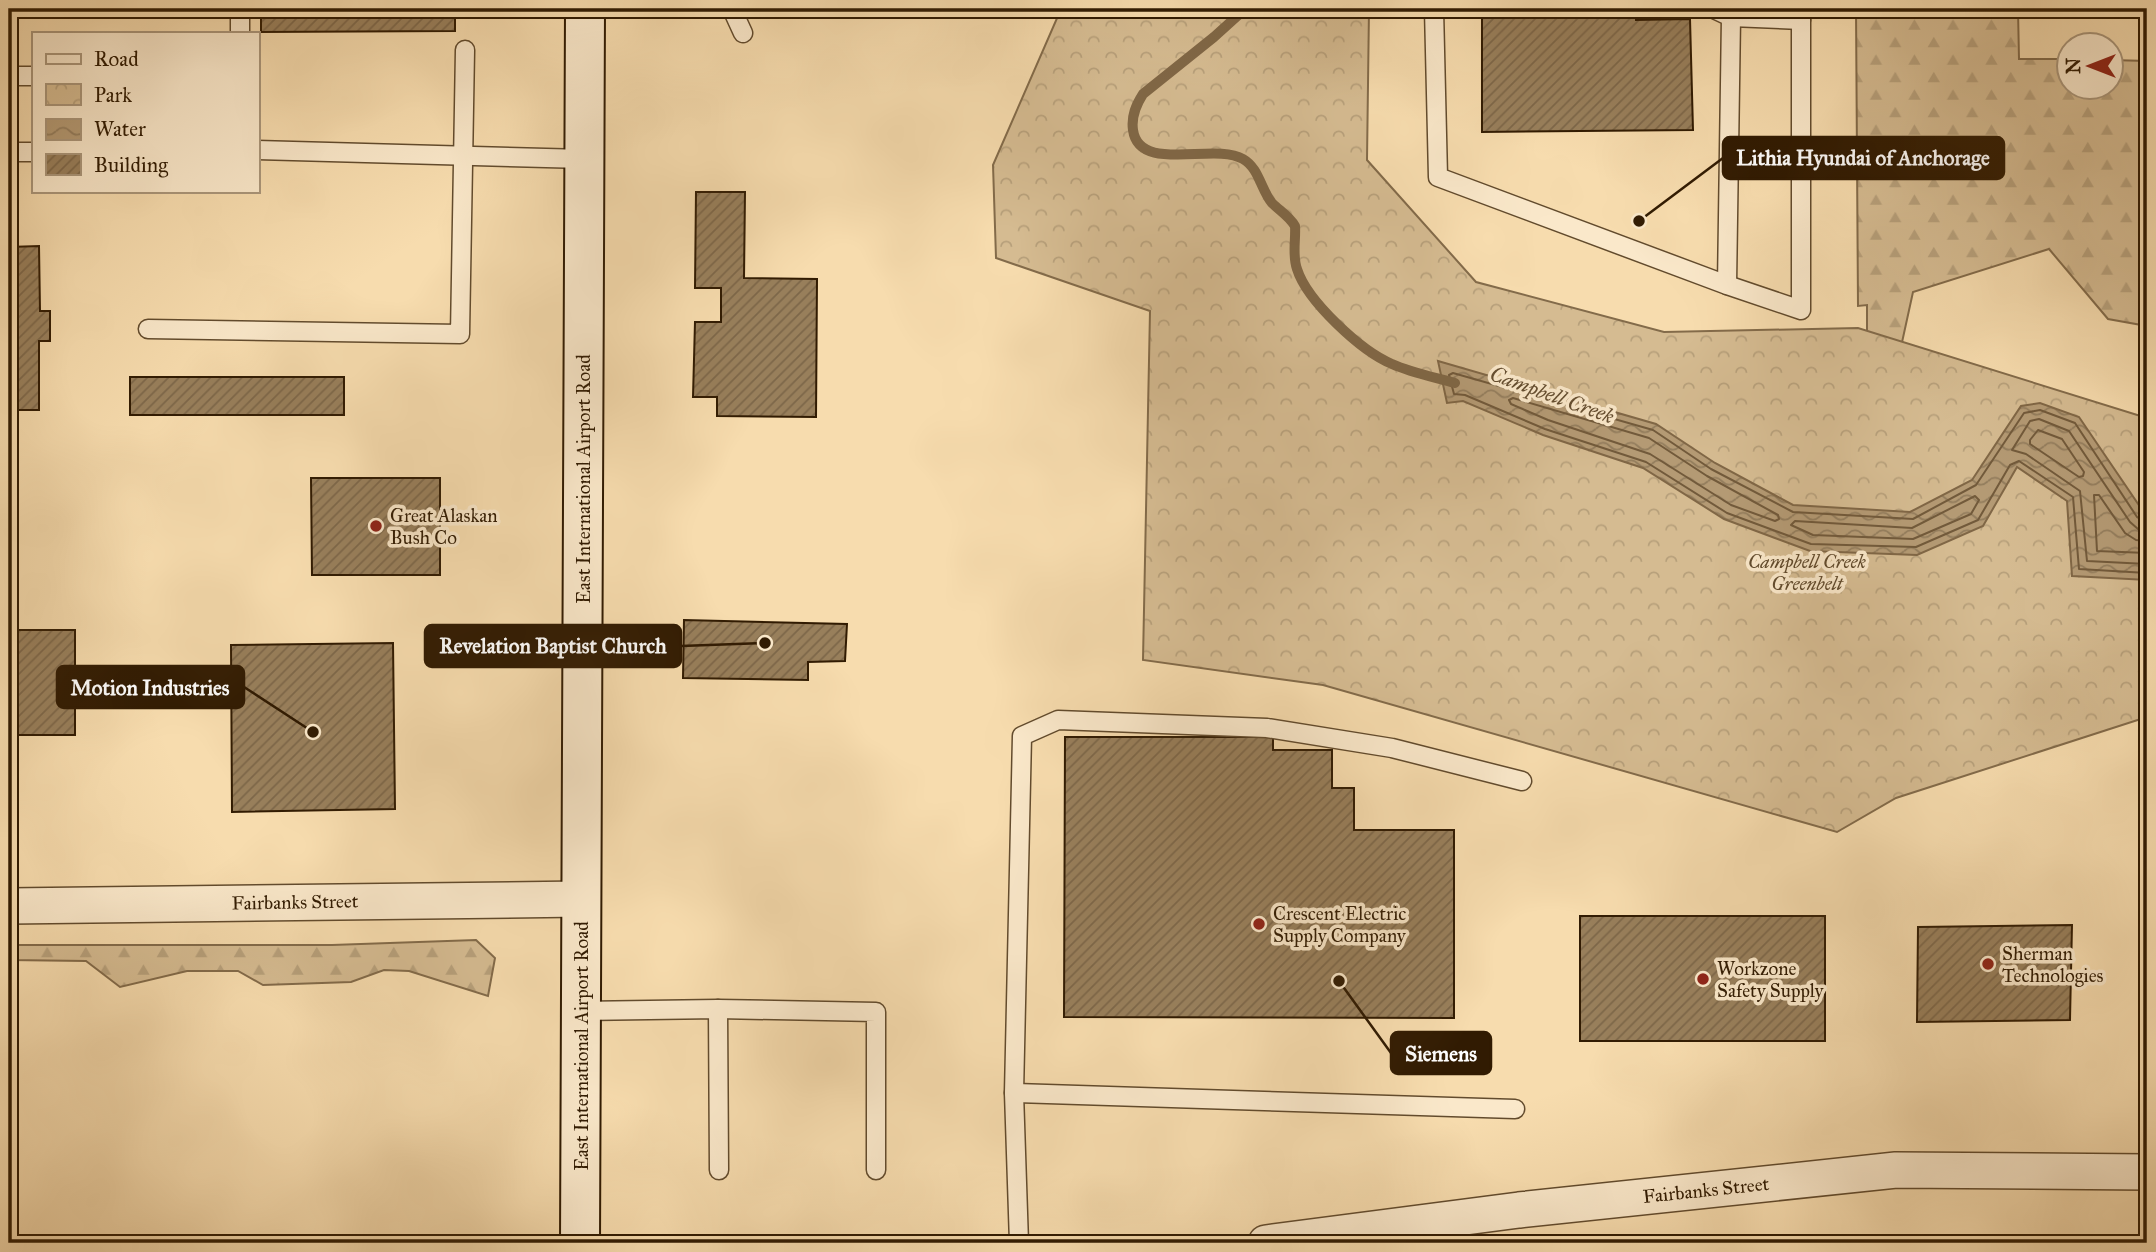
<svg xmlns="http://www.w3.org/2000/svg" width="2156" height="1252" font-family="'IM FELL Great Primer',serif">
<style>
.forest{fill:url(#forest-firs);stroke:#836b4a;stroke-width:2}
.park{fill:url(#park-crowns);stroke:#836b4a;stroke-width:2}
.water{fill:url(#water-waves);stroke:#806746;stroke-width:2}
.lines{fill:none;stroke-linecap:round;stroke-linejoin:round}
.shore{stroke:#725a3b;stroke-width:2}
.stream{stroke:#806746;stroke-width:10}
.building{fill:url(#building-hatch);stroke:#311b02;stroke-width:2}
.lane-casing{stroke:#624b2d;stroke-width:21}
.street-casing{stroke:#624b2d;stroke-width:38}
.secondary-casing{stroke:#311b02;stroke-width:42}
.lane{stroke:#fae8ca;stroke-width:18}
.street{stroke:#fae8ca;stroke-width:35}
.secondary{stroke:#fae8ca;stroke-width:38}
.poi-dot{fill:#8f2418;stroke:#fae8ca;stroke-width:2.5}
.labels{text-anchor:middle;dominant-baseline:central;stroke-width:7;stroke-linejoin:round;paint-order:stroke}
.street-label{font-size:19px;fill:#311b02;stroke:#fae8ca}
.poi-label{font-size:19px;fill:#311b02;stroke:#fae8ca;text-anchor:start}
.park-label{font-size:19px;font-style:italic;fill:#624b2d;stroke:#fae8ca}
.water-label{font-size:21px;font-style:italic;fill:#654e30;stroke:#fae8ca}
.leader{fill:none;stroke:#311b02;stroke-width:2.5}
.callout-dot{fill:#311b02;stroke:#fae8ca;stroke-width:2.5}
.callout{fill:#311b02;stroke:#311b02;stroke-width:2.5}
.callout-label{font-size:21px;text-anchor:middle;font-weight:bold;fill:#fff}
</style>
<defs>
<pattern id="forest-firs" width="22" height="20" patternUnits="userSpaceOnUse" patternTransform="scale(1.75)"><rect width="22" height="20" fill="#d5bb91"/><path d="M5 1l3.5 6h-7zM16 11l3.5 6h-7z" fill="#b7a07b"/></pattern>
<pattern id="park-crowns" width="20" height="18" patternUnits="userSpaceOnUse" patternTransform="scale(1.75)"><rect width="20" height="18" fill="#d5bb91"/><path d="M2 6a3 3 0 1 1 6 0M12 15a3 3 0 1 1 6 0" fill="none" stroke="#b7a07b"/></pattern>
<pattern id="water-waves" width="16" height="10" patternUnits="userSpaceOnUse" patternTransform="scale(1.75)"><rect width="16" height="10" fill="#b49a74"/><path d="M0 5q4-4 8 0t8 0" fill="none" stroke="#937d5d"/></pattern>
<pattern id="building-hatch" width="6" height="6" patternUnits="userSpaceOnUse" patternTransform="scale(1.75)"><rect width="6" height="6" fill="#987f5b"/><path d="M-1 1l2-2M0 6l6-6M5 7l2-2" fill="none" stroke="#7d6749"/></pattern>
</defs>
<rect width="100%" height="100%" fill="#f7dcae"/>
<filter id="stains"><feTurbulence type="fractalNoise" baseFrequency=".00286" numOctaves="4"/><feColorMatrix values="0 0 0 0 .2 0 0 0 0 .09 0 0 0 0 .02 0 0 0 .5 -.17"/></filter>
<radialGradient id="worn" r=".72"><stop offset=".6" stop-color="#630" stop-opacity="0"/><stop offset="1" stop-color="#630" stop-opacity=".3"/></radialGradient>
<!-- forest -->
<g class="forest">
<polygon points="1856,9 2018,9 2019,59 2068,59 2068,88 2110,88 2111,60 2147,61 2147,326 2108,319 2049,249 1913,292 1892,388 1867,338 1867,305 1858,306"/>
<polygon points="476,940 495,958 488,996 409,971 384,970 351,982 263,985 238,971 187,971 120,987 86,961 9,960 9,945 332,945"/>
</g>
<!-- park -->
<polygon class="park" points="1061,9 1369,9 1367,160 1476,282 1664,332 1858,328 2147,418 2147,717 1896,798 1837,832 1323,685 1143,660 1150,311 996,258 993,165"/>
<!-- water -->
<polygon class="water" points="1438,361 1656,424 1715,463 1793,505 1910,512 1972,480 2021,406 2040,403 2079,417 2147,517 2147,580 2072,576 2067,501 2017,467 1983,526 1917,555 1810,551 1724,519 1643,468 1543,435 1463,401 1447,403"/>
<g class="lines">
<!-- shore -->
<g class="shore">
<polygon points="1513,398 1649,438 1707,476 1778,515 1779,519 1775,521 1731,505 1650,454 1548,420 1511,404 1509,400"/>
<polygon points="2038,430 2062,439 2084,472 2083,476 2079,477 2030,444 2030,440"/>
<polygon points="1975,496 1979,500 1971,514 1913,539 1813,535 1791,525 1795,521 1912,528"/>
<polyline points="2147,522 2137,517 2075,423 2040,410 2024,413 1976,485 1913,519 1793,512 1711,469 1653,430 1453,373 1449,375 1454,394 1465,395 1545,429 1646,462 1727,513 1811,544 1916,547 1978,520 2010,465 2019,461 2073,497 2079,569 2147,573"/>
<polyline points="2147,531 2138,529 2130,522 2069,431 2039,419 2030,421 2012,450 2026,454 2080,491 2087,561 2147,564"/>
<polyline points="2147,541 2136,540 2125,533 2099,495 2094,495 2097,551 2147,553"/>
</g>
<!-- stream -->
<path class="stream" d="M1245,9L1214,37L1143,94C1136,105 1131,116 1133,130C1139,174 1214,142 1243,159C1259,168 1261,190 1272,203C1280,211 1289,216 1295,226C1296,240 1292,255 1297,269C1307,301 1361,351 1392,364C1412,373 1434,377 1455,383"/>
</g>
<!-- building -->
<g class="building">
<polygon points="261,9 455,9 455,31 261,32"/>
<polygon points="1482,9 1636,9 1636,20 1690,19 1693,130 1482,132"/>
<polygon points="696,192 745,192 744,278 817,279 816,417 717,416 717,397 693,397 695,322 721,322 721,288 695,288"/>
<polygon points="39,246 40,311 50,311 50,341 39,341 39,410 9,410 9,247"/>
<rect x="130" y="377" width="214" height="38"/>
<polygon points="311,478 440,478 440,575 312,575"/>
<polygon points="684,620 847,624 845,661 808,662 808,680 683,678"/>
<rect x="9" y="630" width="66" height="105"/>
<polygon points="393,643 395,809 232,812 231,645"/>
<polygon points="1065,737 1273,737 1273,750 1332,750 1332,788 1354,788 1354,830 1454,830 1454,1018 1064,1017"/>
<rect x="1580" y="916" width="245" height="125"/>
<polygon points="2072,925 2070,1020 1917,1022 1918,927"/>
</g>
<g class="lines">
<defs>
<g id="lane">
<polyline points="240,9 240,33"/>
<polyline points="732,9 743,33"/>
<polyline points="1434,9 1438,177 1727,285 1801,310 1801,9"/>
<polyline points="1714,9 1731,17 1727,285"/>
<polyline points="1731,17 1801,20"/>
<polyline points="9,76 33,76"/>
<polyline points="257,150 584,159"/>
<polyline points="9,152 33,152"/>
<polyline points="148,329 460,334 465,50"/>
<polyline points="718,1009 876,1012 876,1170"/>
<polyline points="580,1011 718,1009 719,1170"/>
<polyline points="1014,1093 1515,1109"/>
<polyline points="1019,1243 1014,1093 1022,736 1058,720 1267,728 1392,748 1522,781"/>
</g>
<g id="street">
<polyline points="9,906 582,899"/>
<polyline points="1266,1243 1519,1210 1896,1170 2147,1172"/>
</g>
<polyline id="secondary" points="580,1243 585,9"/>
</defs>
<!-- lane casing -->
<use href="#lane" class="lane-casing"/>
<!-- street casing -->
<use href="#street" class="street-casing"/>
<!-- secondary casing -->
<use href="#secondary" class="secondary-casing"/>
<!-- lane -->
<use href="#lane" class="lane"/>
<!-- street -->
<use href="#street" class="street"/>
<!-- secondary -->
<use href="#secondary" class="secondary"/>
</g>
<!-- markers -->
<g class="poi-dot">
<circle cx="376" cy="526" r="7"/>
<circle cx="1259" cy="924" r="7"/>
<circle cx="1988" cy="964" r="7"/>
<circle cx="1703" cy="979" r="7"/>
</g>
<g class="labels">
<!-- street labels -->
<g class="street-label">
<text transform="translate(583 479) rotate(-90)">East International Airport Road</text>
<text transform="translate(295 902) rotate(-1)">Fairbanks Street</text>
<text transform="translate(581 1046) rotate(-90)">East International Airport Road</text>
<text transform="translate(1706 1190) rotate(-6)">Fairbanks Street</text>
</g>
<!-- poi labels -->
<g class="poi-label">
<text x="390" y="515">Great Alaskan<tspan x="390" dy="22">Bush Co</tspan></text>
<text x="1273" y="913">Crescent Electric<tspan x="1273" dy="22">Supply Company</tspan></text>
<text x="2002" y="953">Sherman<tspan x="2002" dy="22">Technologies</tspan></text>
<text x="1717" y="968">Workzone<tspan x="1717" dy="22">Safety Supply</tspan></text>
</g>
<!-- park labels -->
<g class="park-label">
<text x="1807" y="561">Campbell Creek<tspan x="1807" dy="22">Greenbelt</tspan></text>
</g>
<!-- water labels -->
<g class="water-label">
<text transform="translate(1552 395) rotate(20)">Campbell Creek</text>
</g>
</g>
<!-- callouts -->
<path class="leader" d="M1639 221L1723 158M765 643L681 646M313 732L244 687M1339 981L1391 1053"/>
<g class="callout-dot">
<circle cx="1639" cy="221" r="7"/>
<circle cx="765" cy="643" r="7"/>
<circle cx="313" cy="732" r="7"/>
<circle cx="1339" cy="981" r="7"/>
</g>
<g class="callout">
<rect x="1723" y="137" width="281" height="42" rx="7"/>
<rect x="425" y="625" width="256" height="42" rx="7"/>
<rect x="57" y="666" width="187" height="42" rx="7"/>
<rect x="1391" y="1032" width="100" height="42" rx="7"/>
</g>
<g class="callout-label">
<text x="1863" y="165">Lithia Hyundai of Anchorage</text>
<text x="553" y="653">Revelation Baptist Church</text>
<text x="150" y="695">Motion Industries</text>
<text x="1441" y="1061">Siemens</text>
</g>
<!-- margin -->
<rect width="2156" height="1252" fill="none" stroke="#f7dcae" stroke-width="35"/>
<rect x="10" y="10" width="2135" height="1231" fill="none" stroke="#311b02" stroke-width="3.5"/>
<rect x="18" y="18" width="2121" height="1217" fill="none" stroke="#311b02" stroke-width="2"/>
<!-- legend -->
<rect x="32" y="32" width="228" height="161" fill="#fae8ca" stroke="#aa967a" stroke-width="2"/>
<rect x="46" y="54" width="35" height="10" fill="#fae8ca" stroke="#aa967a" stroke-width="2"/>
<text x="94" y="66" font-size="21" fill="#311b02">Road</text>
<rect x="46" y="84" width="35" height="21" fill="url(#park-crowns)" stroke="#aa967a" stroke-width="2"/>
<text x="94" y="102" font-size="21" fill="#311b02">Park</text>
<rect x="46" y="119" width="35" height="21" fill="url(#water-waves)" stroke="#aa967a" stroke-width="2"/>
<text x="94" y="136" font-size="21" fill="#311b02">Water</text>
<rect x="46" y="154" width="35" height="21" fill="url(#building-hatch)" stroke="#aa967a" stroke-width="2"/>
<text x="94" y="172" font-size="21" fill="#311b02">Building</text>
<!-- north arrow -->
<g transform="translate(2090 66) rotate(270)"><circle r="33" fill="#fae8ca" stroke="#aa967a" stroke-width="2"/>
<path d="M0-5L12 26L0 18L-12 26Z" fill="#8f2418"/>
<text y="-10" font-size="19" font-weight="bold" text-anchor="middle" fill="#311b02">N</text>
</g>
<rect width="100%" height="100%" filter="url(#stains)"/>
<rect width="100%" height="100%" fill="url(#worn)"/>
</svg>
